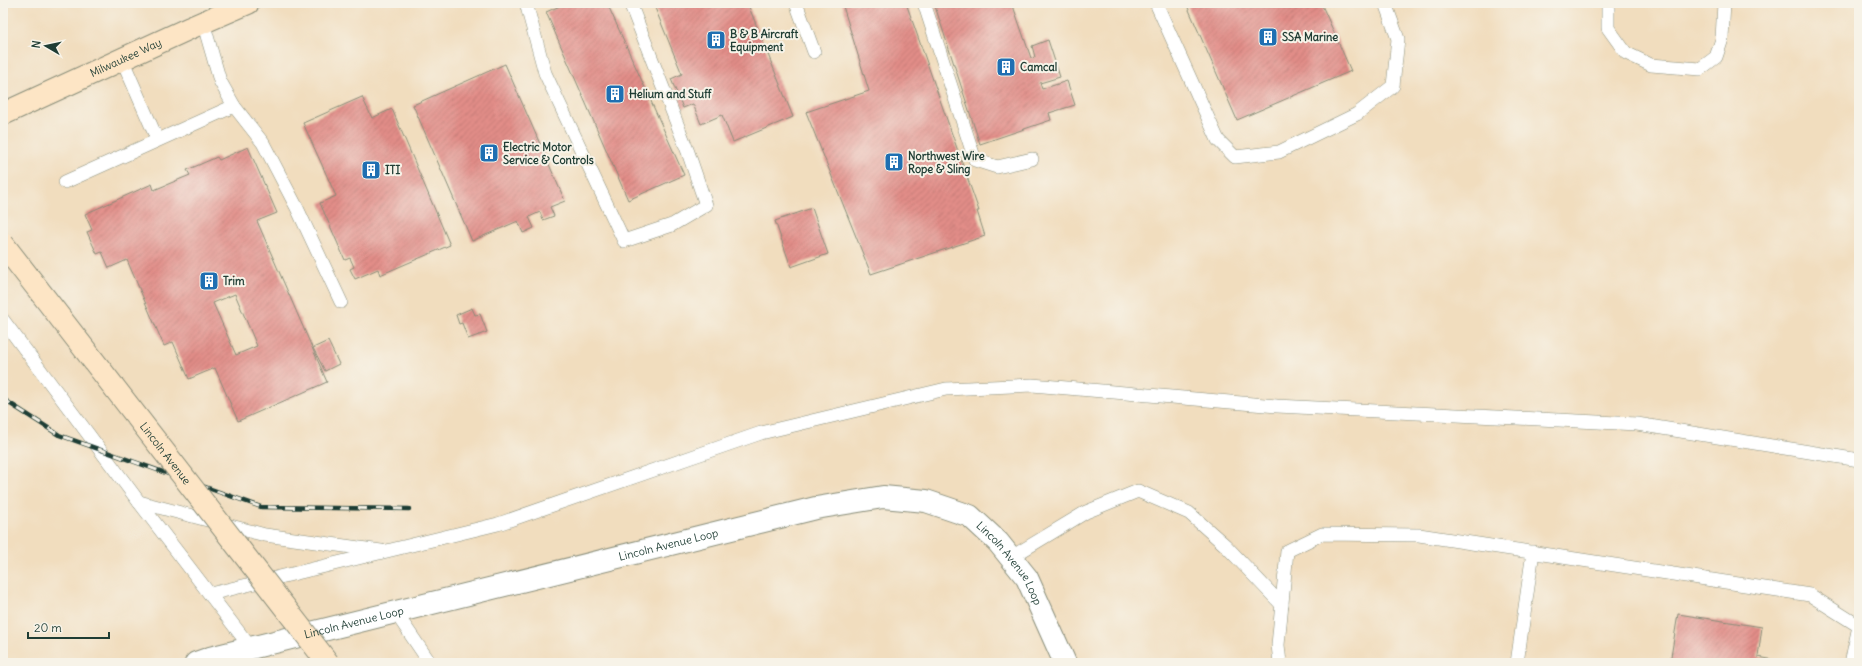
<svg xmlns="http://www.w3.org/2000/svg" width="1862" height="666" font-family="Delius,sans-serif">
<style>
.building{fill:url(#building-hatch);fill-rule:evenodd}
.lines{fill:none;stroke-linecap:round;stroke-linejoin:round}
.lane-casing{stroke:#888d79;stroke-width:14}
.street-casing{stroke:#888d79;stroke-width:24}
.secondary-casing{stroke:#888d79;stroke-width:24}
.lane{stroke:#fff;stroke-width:13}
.street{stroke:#fff;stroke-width:22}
.secondary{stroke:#fde5c5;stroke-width:22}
.rail-casing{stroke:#1f3d34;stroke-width:4.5}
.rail{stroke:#f7f3e8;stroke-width:3;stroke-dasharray:9;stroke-linecap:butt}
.secondary-bridge-casing{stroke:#888d79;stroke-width:24;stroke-linecap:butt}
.secondary-bridge{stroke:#fde5c5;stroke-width:22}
.labels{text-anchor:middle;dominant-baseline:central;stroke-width:4;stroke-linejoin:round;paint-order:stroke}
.poi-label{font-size:11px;font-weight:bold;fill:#1f3d34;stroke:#f7f3e8;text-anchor:start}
.street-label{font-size:11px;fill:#1f3d34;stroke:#f7f3e8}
</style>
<defs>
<pattern id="building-hatch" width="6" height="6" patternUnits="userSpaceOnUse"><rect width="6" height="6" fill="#e28d88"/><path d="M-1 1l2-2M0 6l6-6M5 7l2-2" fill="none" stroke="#b77470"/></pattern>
</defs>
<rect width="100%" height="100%" fill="#f7f3e8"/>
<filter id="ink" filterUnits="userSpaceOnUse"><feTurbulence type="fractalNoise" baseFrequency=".025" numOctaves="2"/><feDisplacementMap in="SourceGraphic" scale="8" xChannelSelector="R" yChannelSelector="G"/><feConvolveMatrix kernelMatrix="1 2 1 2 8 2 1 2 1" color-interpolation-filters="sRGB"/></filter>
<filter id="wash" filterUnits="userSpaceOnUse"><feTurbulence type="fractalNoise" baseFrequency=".012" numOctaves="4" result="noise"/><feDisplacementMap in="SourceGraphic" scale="16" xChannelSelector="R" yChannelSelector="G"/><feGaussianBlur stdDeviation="0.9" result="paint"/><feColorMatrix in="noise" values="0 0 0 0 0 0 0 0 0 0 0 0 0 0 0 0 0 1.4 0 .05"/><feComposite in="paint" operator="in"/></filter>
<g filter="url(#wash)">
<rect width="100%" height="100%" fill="#f1ddbe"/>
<g id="blocks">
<!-- building -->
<g class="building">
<polygon points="567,3 607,3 684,175 628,200 546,12"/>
<polygon points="653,3 758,3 749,7 793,117 733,142 722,115 701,124 693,104 683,108 671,79 682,74"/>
<polygon points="842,3 906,3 979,211 977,211 985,236 871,274 806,112 869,91"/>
<polygon points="934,3 1012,3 1031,58 1035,57 1032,46 1048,40 1060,77 1040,83 1042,89 1067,81 1075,105 1049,113 1051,120 980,144"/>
<polygon points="1186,3 1321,3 1351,71 1237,120"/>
<polygon points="505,64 565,201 550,207 554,216 543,220 540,212 529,217 534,228 523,233 518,221 472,241 413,105"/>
<polygon points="362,97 372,118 392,109 450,245 380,275 378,269 355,279 350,269 354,267 350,258 345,260 320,203 336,196 303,123"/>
<path d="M248,147L277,213L257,221L327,382L238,421L215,368L189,379L173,342L164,346L127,260L109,268L102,252L97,254L87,232L92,230L85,214L152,184L154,190L190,175L187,170L217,157L219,160ZM235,294L257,346L236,355L213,303Z"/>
<polygon points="812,208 828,254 791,267 775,221"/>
<polygon points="472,308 475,315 480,314 487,332 468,339 462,323 459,324 456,315"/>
<polygon points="328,341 339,364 325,371 313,348"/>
<polygon points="1678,614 1762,627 1758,657 1791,663 1670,663"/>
</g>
</g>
</g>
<g filter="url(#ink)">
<use href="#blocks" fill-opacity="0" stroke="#888d79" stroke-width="1"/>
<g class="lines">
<defs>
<g id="lane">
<polyline points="526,3 545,73 624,241 672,225 706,205 688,152 630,3"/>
<polyline points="796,3 814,52"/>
<polyline points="924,3 975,160 997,167 1032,159"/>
<polyline points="1156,3 1218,140 1235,157 1279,152 1357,114 1393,86 1398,39 1385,3"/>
<polyline points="1608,3 1608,28 1626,53 1651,65 1700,69 1716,57 1722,39 1724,3"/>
<polyline points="203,22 220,81 234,106 263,143 297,208 341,302"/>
<polyline points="122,59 157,139"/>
<polyline points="65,182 234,106"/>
<polyline points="3,320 139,502 251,648"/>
<polyline points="139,502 265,535 381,551"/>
<polyline points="1010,558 1086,512 1138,491 1189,513 1225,545 1282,605"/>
<polyline points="210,594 498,524 761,433 946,389 1032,385 1277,406 1637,424 1859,460"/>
<polyline points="396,613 430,663"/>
<polyline points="1280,663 1278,645 1287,551 1322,534 1419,535 1810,595 1859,626 1851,663"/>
<polyline points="1517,663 1533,552"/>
</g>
<g id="street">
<path id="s1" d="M196,663L210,658L816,508L883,497L926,501L970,516L998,542L1027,578L1065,663"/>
</g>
<g id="secondary">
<path id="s2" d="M3,114L190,28L248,3"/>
</g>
</defs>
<!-- lane casing -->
<use href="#lane" class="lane-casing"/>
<!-- street casing -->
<use href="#street" class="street-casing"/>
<!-- secondary casing -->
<use href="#secondary" class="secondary-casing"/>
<!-- lane -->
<use href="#lane" class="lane"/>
<!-- street -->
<use href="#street" class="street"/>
<!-- secondary -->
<use href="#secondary" class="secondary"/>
<defs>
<polyline id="rail" points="3,399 59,435 261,507 409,509"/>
</defs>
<!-- rail casing -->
<use href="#rail" class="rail-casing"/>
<!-- rail -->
<use href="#rail" class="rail"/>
<defs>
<g id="secondary-bridge">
<path id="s3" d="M3,244L328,663"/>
</g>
</defs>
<!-- secondary-bridge casing -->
<use href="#secondary-bridge" class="secondary-bridge-casing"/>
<!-- secondary-bridge -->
<use href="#secondary-bridge" class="secondary-bridge"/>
</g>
</g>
<!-- icons -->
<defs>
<symbol id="building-square" viewBox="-11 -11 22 22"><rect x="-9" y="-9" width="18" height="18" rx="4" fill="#1f6fb2" stroke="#f7f3e8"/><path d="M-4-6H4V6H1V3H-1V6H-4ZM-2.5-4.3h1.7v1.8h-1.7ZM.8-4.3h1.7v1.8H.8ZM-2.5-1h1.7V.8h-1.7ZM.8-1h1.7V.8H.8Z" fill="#fff"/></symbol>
</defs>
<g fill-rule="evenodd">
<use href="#building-square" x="1257" y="26" width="22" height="22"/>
<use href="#building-square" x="705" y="29" width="22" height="22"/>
<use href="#building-square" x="995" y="56" width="22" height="22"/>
<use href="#building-square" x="604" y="83" width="22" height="22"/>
<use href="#building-square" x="478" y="142" width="22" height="22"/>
<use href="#building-square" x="883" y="151" width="22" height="22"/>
<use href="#building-square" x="360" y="159" width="22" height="22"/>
<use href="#building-square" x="198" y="270" width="22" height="22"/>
</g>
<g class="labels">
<!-- poi labels -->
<g class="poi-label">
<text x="730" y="34">B &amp; B Aircraft<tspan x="730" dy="13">Equipment</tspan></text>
<text x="1282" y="37">SSA Marine</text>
<text x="1020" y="67">Camcal</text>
<text x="629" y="94">Helium and Stuff</text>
<text x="503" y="147">Electric Motor<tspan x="503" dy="13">Service &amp; Controls</tspan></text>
<text x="908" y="156">Northwest Wire<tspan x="908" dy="13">Rope &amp; Sling</tspan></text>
<text x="385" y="170">ITI</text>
<text x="223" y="281">Trim</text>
</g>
<!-- street labels -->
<g class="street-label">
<text stroke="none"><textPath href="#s2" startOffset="135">Milwaukee Way</textPath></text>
<text stroke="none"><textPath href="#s3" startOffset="265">Lincoln Avenue</textPath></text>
<text stroke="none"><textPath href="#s1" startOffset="487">Lincoln Avenue Loop</textPath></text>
<text stroke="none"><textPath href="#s1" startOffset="859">Lincoln Avenue Loop</textPath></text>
<text stroke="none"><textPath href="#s1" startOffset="163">Lincoln Avenue Loop</textPath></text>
</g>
</g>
<!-- margin -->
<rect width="1862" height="666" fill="none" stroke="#f7f3e8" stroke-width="16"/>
<!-- north arrow -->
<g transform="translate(46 46) rotate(279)" stroke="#f7f3e8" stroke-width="3" paint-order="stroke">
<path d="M0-3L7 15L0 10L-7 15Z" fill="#1f3d34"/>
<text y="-6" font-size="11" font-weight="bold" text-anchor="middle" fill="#1f3d34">N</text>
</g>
<!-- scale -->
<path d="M28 632v6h81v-6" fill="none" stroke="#1f3d34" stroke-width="2"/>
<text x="34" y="632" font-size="12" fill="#1f3d34" stroke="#f7f3e8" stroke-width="3" paint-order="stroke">20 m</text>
</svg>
